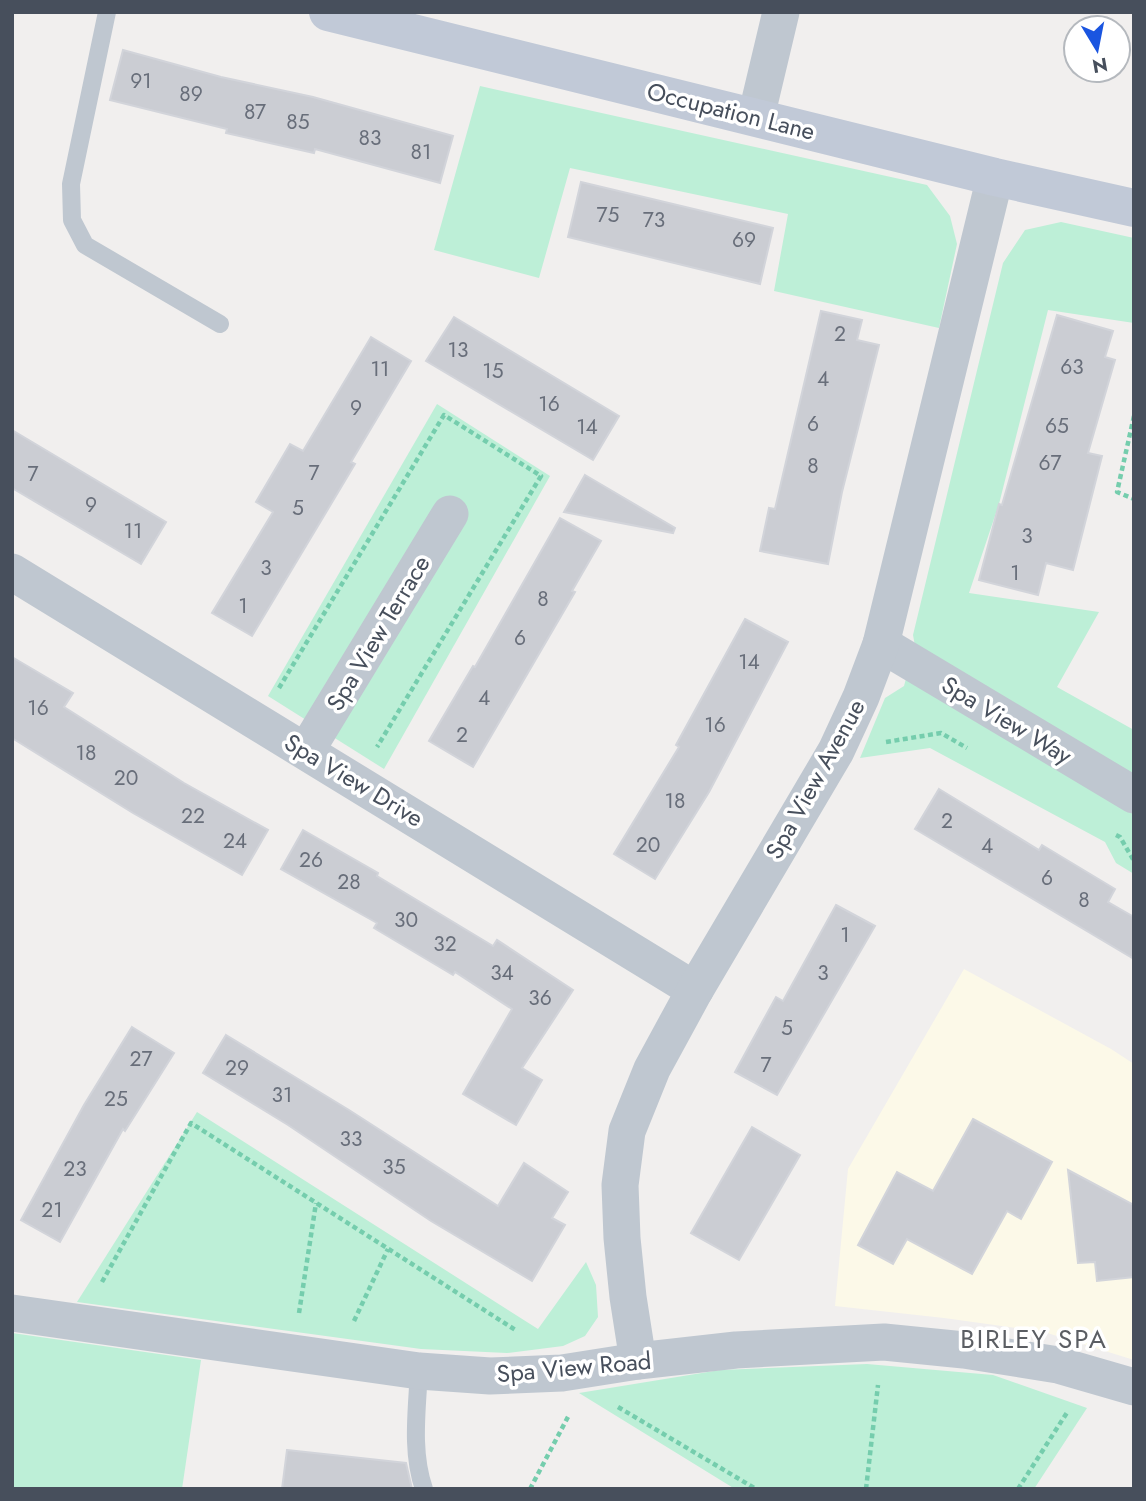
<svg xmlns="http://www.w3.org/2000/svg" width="1146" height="1501" font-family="Jost,sans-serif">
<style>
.commercial{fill:#fcf9e8}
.green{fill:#bdefd7}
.building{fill:#cbcdd3;stroke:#d2d4da;stroke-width:2}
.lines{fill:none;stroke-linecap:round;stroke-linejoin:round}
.path{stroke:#75cdad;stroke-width:4.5;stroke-dasharray:5 3.5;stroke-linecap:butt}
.lane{stroke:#bfc7d0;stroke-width:18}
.street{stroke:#bfc7d0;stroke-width:37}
.secondary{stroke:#c1c9d7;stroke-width:38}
.labels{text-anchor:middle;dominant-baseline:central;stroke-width:7;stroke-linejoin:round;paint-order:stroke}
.number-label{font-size:21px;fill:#686e7a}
.street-label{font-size:24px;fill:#474f5c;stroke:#fff}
.neighbourhood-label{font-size:26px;letter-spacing:2px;fill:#5b5e63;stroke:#fff}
</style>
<rect width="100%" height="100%" fill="#f1efee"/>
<!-- commercial -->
<polygon class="commercial" points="964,969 1111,1049 1134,1064 1134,1360 1044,1332 944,1318 835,1306 848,1169"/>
<!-- green -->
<g class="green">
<polygon points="480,86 927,185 950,216 957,244 939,328 774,291 788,214 570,168 539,278 434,250"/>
<polygon points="1061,222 1134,238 1134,323 1048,310 999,504 969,593 1099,612 1057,687 1134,730 1134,874 1116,863 1105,842 930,748 860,758 885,698 904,686 915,646 913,635 1003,263 1025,230"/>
<polygon points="437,404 550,476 384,769 268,696"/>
<polygon points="197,1112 538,1329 586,1262 596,1285 598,1317 585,1336 563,1346 507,1353 421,1349 77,1302"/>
<polygon points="12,1333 201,1360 182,1489 12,1489"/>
<polygon points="867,1364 993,1375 1087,1408 1034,1489 735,1489 579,1393 720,1370"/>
</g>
<!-- building -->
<g class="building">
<polygon points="123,50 221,77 313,97 453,136 440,183 315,149 314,153 226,133 227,129 110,100"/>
<polygon points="581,182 773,228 760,284 568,237"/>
<polygon points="821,311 862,320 857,340 879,345 842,492 828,564 760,551 769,508 775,509"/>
<polygon points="1057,315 1113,331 1105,357 1115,360 1088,453 1102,456 1073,570 1046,563 1038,595 979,580 999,504 1002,505"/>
<polygon points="454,317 619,416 593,460 426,361"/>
<polygon points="371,337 411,361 351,462 355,464 252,636 212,613 273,512 256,502 290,444 303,451"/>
<polygon points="12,430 166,522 141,564 12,488"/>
<polygon points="585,475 675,528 673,533 564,512"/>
<polygon points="560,518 601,541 572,591 575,592 473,767 429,741 473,666 475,667"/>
<polygon points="745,619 788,642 709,792 655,879 614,854 679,747 676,745"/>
<polygon points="12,657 73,693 64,707 184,783 268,830 242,875 133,813 12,738"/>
<polygon points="939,789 1039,850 1042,845 1115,889 1108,902 1134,917 1134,959 915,829"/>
<polygon points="303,830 378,873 377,876 493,946 497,940 573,990 522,1068 542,1080 516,1125 463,1094 512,1009 455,972 453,975 374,928 377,923 281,869"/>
<polygon points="836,905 875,926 777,1095 735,1072 776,997 783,1001"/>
<polygon points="132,1027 174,1053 125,1131 123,1129 60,1242 21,1220 84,1105"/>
<polygon points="226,1035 349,1110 498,1206 524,1163 568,1192 552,1218 565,1225 532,1281 431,1221 288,1125 203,1073"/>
<polygon points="973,1119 1052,1162 1021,1219 1007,1211 972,1274 907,1239 893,1264 858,1245 897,1172 933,1191"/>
<polygon points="752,1127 800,1155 739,1260 691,1233"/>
<polygon points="1068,1170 1134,1205 1134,1277 1097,1281 1095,1262 1078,1263"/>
<polygon points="287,1450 406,1463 412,1489 282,1489"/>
</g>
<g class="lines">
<!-- path -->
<g class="path">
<polyline points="1134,416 1117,492 1134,499"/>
<polyline points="279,688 444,415 541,476 377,747"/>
<polyline points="886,742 941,733 967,748"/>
<polyline points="1116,835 1120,837 1134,861"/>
<polyline points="102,1282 191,1123 517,1331"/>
<polyline points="299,1313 316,1203"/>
<polyline points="354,1321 388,1249"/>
<polyline points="618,1407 756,1489"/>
<polyline points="530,1489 569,1415"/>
<polyline points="866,1489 878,1385"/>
<polyline points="1018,1489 1068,1411"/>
</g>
<!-- lane -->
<g class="lane">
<polyline points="107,12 71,184 72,220 85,245 220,324"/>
<path d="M419,1371C417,1410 411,1452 424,1489"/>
</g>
<!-- street -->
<g class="street">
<polyline points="756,117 781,12"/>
<polyline points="12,572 695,990"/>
<polyline points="881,644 1134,795"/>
<polyline points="306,751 450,514"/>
<polyline points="12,1313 419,1371 490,1376 562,1373 638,1361 736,1350 884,1342 964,1350 1058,1365 1134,1387"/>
<polyline points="638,1361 628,1297 622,1238 620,1185 627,1131 652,1069 695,990 836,751 861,697 881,644 995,177"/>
</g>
<!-- secondary -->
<polyline class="secondary" points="328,12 995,177 1134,208"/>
</g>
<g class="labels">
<!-- number labels -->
<g class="number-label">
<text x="141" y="81">91</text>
<text x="191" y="94">89</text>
<text x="255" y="112">87</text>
<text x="298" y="122">85</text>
<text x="370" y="138">83</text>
<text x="421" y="152">81</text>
<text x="608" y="215">75</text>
<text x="654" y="220">73</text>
<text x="744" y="240">69</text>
<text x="840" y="334">2</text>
<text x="458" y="350">13</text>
<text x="1072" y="367">63</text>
<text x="380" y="369">11</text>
<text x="493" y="371">15</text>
<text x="823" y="379">4</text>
<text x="549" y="404">16</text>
<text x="356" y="408">9</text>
<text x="813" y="424">6</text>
<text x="1057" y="426">65</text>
<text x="587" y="427">14</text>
<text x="1050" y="463">67</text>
<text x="813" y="466">8</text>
<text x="314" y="473">7</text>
<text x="33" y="474">7</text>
<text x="91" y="505">9</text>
<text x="298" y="508">5</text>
<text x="133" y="531">11</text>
<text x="1027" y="536">3</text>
<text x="266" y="568">3</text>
<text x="1015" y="573">1</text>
<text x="543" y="599">8</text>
<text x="243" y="606">1</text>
<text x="520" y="638">6</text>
<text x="749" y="662">14</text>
<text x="484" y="698">4</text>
<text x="38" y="708">16</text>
<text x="715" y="725">16</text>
<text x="462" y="735">2</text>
<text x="86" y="753">18</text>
<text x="126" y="778">20</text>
<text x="675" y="801">18</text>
<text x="193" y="816">22</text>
<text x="947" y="821">2</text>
<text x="235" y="841">24</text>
<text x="648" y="845">20</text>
<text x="987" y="846">4</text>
<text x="311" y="860">26</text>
<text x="1047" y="878">6</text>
<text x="349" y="882">28</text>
<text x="1084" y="900">8</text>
<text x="406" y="920">30</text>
<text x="845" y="935">1</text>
<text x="445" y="944">32</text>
<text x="502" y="973">34</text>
<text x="823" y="973">3</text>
<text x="540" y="998">36</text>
<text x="787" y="1028">5</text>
<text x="141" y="1059">27</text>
<text x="766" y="1065">7</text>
<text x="237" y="1068">29</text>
<text x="282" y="1095">31</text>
<text x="116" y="1099">25</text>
<text x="351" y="1139">33</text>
<text x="394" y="1167">35</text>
<text x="75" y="1169">23</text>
<text x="52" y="1210">21</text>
</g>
<!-- street labels -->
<g class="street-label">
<text transform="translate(731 111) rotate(14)">Occupation Lane</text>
<text transform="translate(378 633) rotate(-59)">Spa View Terrace</text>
<text transform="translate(1007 720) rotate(31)">Spa View Way</text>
<text transform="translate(815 779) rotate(-61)">Spa View Avenue</text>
<text transform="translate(354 780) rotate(31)">Spa View Drive</text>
<text transform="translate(574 1367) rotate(-5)">Spa View Road</text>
</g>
<!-- neighbourhood labels -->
<g class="neighbourhood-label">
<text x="1034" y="1339">BIRLEY SPA</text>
</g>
</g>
<!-- border -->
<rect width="1146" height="1501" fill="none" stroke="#474f5c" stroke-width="28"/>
<!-- north arrow -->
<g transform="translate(1097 49) rotate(170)"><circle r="33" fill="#ffffff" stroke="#b5b9be" stroke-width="2"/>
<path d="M0-5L12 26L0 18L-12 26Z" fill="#1a55e0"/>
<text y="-10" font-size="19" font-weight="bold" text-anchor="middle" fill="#474f5c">N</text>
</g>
</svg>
